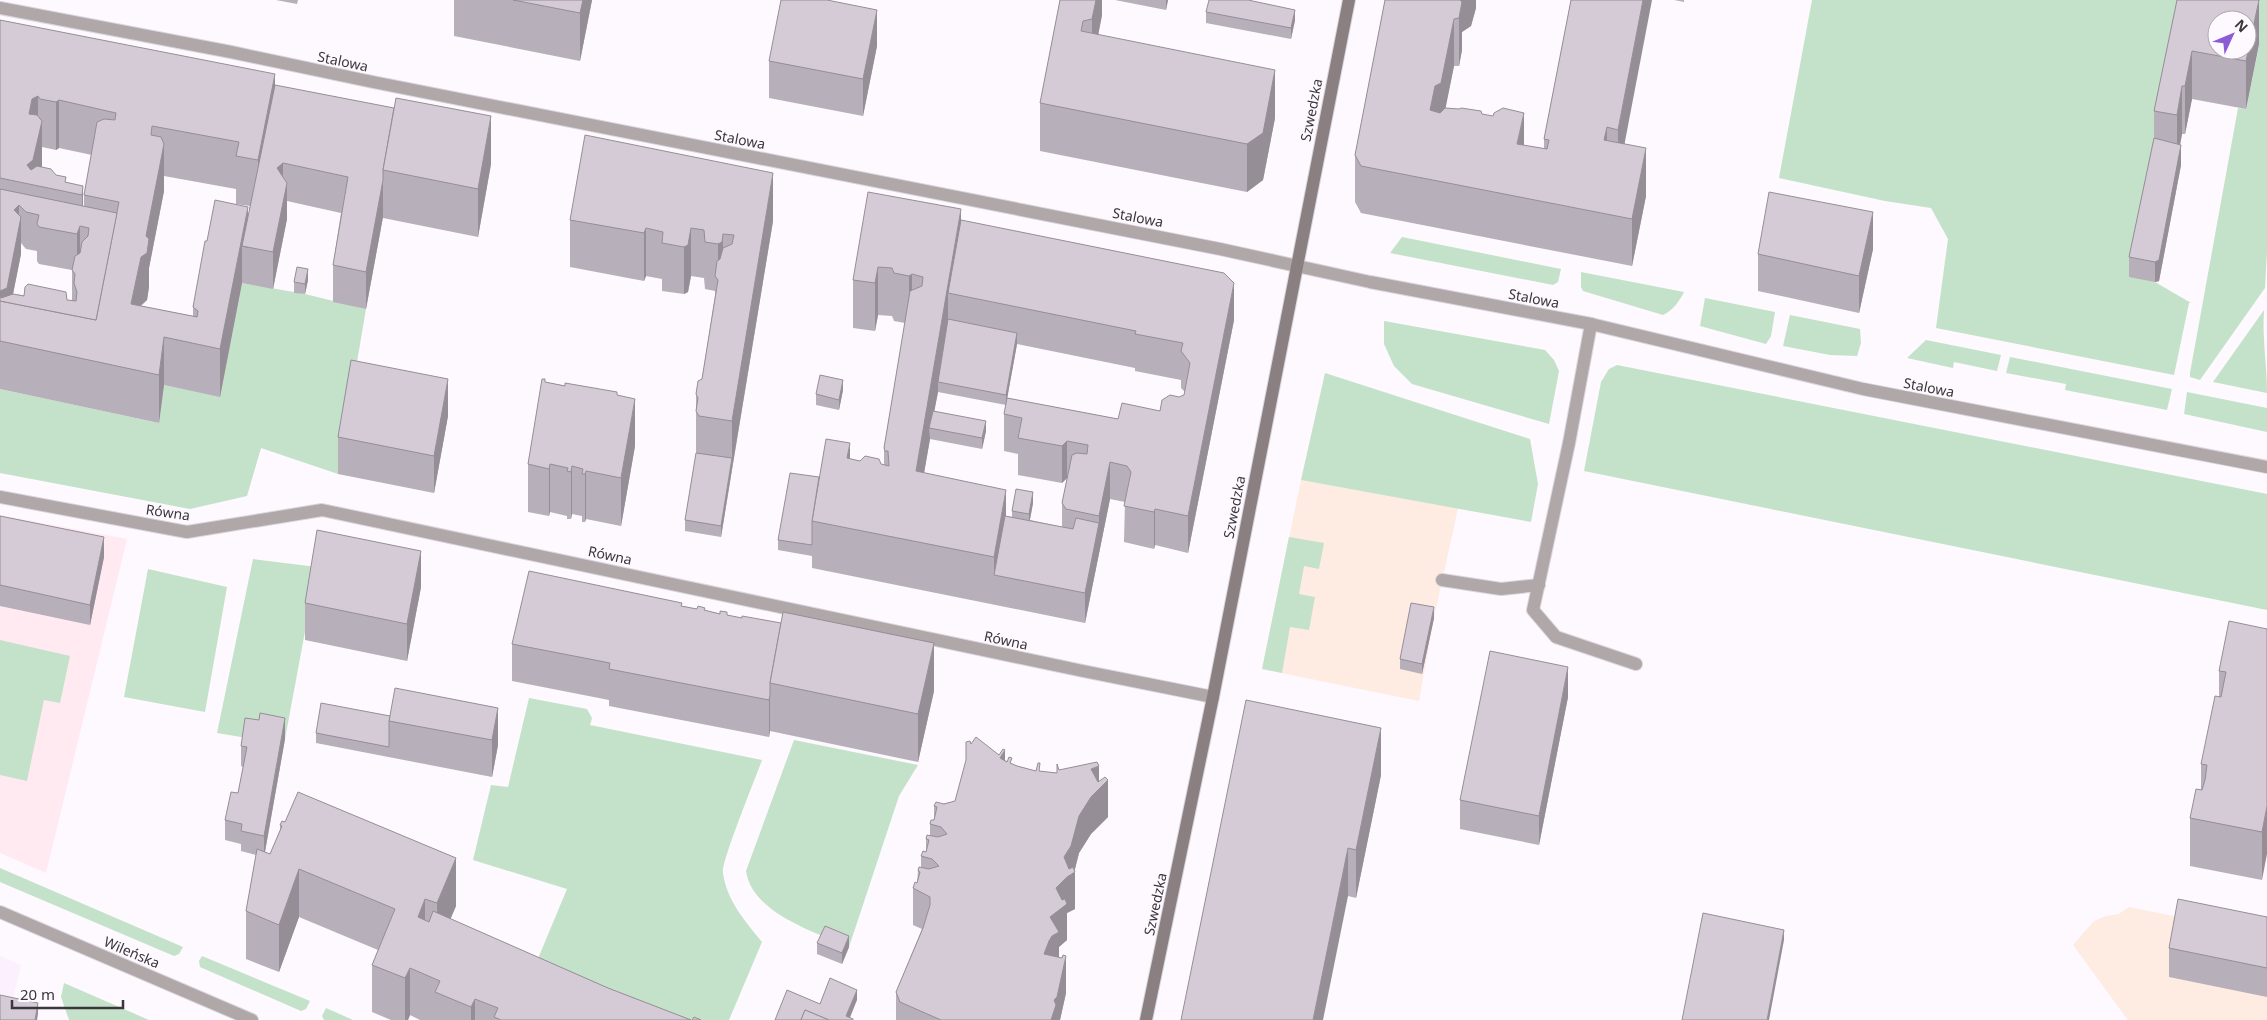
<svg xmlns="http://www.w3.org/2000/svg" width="2267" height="1020" font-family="'Noto Sans',sans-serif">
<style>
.commercial{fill:#feece2}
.built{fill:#fceffe}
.education{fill:#ffeaf1}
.green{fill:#c4e2c9}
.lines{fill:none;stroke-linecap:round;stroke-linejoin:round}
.lane-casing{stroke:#dad6db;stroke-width:14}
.street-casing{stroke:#dad6db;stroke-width:14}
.secondary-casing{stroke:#dad6db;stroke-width:14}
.lane{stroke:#afa7a8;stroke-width:12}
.street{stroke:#afa7a8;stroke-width:12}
.secondary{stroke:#8b8081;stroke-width:12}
.wall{fill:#b7afb9;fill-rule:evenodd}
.shaded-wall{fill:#958e96}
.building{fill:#d5cbd7;stroke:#958e96;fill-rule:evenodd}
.labels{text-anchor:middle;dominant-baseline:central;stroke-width:4;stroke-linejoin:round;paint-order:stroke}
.street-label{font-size:14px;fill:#3b363b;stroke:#fdf9fe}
</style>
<rect width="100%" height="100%" fill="#fdf9fe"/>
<!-- commercial -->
<g class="commercial">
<polygon points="1301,480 1458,508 1434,618 1419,701 1262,669"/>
<polygon points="2129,907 2267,935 2267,1020 2128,1020 2073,945 2094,921 2106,916 2119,914"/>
</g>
<!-- built -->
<polygon class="built" points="0,956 21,965 8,1020 0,1020"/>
<!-- education -->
<polygon class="education" points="0,515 127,539 46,873 0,853"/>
<!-- green -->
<g class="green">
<polygon points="1812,0 2267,0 2267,252 2265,288 2200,380 2190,377 2190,373 2238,108 2246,109 2259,45 2247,20 2217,20 2181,29 2155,282 2191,303 2189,303 2174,375 1936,328 1948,239 1931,208 1885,201 1779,178"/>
<polygon points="1402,237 1561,269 1558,282 1553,285 1390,253"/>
<path d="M1581,272L1684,292C1679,302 1673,310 1663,315L1583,291L1581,287Z"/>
<polygon points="242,283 305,294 366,309 338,474 261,448 247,496 190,509 0,473 0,389 159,423 164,385 220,396"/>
<polygon points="1705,298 1775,312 1771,336 1766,344 1700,326"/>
<path d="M2264,310C2262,338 2267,364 2267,393L2213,382Z"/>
<polygon points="1790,315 1860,329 1861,343 1857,356 1830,355 1783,346"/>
<polygon points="1384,321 1545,350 1554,360 1559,371 1549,424 1412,384 1394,366 1384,344"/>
<polygon points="1926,340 2001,355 1997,371 1954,362 1953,368 1907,358"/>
<polygon points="2010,357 2172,389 2167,410 2065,390 2066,384 2006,373"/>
<polygon points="1617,365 2267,494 2267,610 1584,471 1601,382 1609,369"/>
<polygon points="1325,373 1530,439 1538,484 1531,522 1301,480"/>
<polygon points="2187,392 2267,408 2267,432 2184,414"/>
<polygon points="1289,537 1324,543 1319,569 1304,566 1299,594 1315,597 1309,630 1290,627 1282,673 1262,669"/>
<polygon points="253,559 317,567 285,739 259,740 217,733"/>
<polygon points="148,569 227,587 205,712 124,697"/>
<polygon points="0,640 70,656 60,703 44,700 27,781 0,775"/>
<path d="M529,698L587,709L592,718L590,725L762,760C756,777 721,862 723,873C727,901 745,921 762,942L729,1020H667L537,961L567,889L473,860L491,785L508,787Z"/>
<path d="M794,740L918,765L899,796L849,947C815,932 752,913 746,871Z"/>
<polygon points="0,868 183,947 179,954 174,956 0,882"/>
<polygon points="202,956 310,1001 306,1009 301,1011 200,967 199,961"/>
<polygon points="64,983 149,1020 69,1020 61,997"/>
<polygon points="326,1008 353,1020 324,1020 322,1016"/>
</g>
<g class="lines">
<defs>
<g id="lane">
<polyline points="1591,324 1569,443 1533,610 1556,637 1636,664"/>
<polyline points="1442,580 1501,589 1539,585"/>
</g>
<g id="street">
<polyline points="0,8 231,52 373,82 1220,249 1370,282 1591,324 1863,389 2267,467"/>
<polyline points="0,497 187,532 322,510 1083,671 1213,697"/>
<polyline points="0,912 252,1020"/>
</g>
<polyline id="secondary" points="1146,1020 1213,697 1349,0"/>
</defs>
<!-- lane casing -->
<use href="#lane" class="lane-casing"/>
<!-- street casing -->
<use href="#street" class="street-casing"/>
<!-- secondary casing -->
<use href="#secondary" class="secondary-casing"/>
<!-- lane -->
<use href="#lane" class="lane"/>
<!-- street -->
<use href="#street" class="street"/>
<!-- secondary -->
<use href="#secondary" class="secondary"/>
</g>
<!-- wall -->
<g class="wall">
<polygon points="276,0 298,0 297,4"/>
<polygon points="454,0 592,0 580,61 454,36"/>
<polygon points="1060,0 1102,0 1102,15 1098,35 1275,118 1263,180 1247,192 1040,151 1040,103"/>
<polygon points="1115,0 1168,0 1166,10"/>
<polygon points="1385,0 1476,0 1476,8 1471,26 1462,32 1462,50 1459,66 1454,66 1445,108 1482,114 1524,145 1544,149 1544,139 1571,0 1625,144 1646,196 1632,266 1361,213 1355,202 1355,155"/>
<polygon points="1674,0 1684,0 1684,2"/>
<polygon points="2177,0 2259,0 2259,44 2246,109 2192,99 2185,134 2182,134 2180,144 2181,165 2159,281 2155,282 2129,277 2129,257 2154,138 2154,111"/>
<polygon points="1206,12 1295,20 1291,39 1206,23"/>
<path d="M0,20L275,85L491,164L478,237L383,218V217L366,309L333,302V265L341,213L287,201V219L273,289L242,283L220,397L164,385L159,423L0,389ZM42,147L56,150L59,148L92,155L84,195V206H83V186L66,183L56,175L42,167ZM164,176L236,189V204L250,206L248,217L207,241L193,307V316L141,306L147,300L149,287V268L164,191ZM21,243L26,249L37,251V261L39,264L72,270V301L13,294L21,254Z"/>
<polygon points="877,46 863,116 769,98 769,61"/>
<polygon points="570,220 773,221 721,537 685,531 685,520 696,454 696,394 702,379 715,296 715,291 705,289 704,278 691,276 688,292 684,294 662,291 662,279 646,276 644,281 570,267"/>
<path d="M961,220L1234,320L1188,553L1155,545L1154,549L1124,542L1125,502L1110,499L1085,623L812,568V556L778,550V540L819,477L850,459L884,465V448L905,323L894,321L892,316L878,315L875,331L853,328V280ZM1017,344L1135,368V371L1181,380V388L1185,392L1184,395L1160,411L1118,419L1007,398ZM938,392L1006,405L1004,414V451L1018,454V475L1062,483L1067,478L1062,503V527L1030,520L1033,503L1012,511V517L1006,516L924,473L930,439L982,449L986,431L934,411Z"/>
<polygon points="1873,249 1859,313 1758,291 1758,254"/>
<polygon points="308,280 305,294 294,293 294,282"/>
<polygon points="545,382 617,395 635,446 621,526 586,519 585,522 582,522 582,516 572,514 571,519 567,519 567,516 550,512 549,516 528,512 528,464"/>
<polygon points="843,390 839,410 816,405 816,394"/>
<polygon points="448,416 434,493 338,474 338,437"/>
<polygon points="0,516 104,557 90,625 0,606"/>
<polygon points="421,587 407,661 305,640 305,603"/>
<polygon points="682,606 727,615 934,691 918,762 770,731 769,737 609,706 609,700 512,681 512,644"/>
<polygon points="1434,618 1422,674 1400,669 1400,659"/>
<polygon points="2267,629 2262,880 2190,866 2190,818 2201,790 2201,764 2219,696 2219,671"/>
<polygon points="1568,697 1539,845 1460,829 1460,800"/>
<polygon points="498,708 498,745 492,777 316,743 316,733 390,716"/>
<polygon points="285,739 265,852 270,854 280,830 280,825 282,821 456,906 450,919 608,988 691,1020 420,1020 410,1015 408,1020 391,1020 372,1012 372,965 378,950 299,917 279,972 246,959 246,911 256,855 241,851 241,844 225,840 225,820 238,793 243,767 241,766 241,746"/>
<polygon points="966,742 971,744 1017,766 1036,771 1057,773 1059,770 1099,782 1108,817 1091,834 1079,853 1074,872 1075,909 1067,913 1067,940 1059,947 1059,957 1066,993 1060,1020 896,1020 896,992 922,929 913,925 913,888 917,883 918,871 921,868 921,856 926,852 926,839 930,835 930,824 934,820 934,806 955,801 966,762"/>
<polygon points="1381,775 1356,898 1348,896 1181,1020"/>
<polygon points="2267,917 2267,997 2169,977 2169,948"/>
<polygon points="817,943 849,947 842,964 817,954"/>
</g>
<!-- shaded-wall -->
<g class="shaded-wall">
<polygon points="583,0 592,0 580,61 580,13"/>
<polygon points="1096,0 1102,0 1102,15 1092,67 1092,19"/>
<polygon points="1166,0 1168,0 1166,10"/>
<polygon points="1458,0 1476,0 1476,8 1471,26 1462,32 1462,50 1459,66 1459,18"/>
<polygon points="1643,0 1652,0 1618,178 1618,130"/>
<polygon points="2259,0 2259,44 2246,109 2246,61"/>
<polygon points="877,10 877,46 863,116 863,79"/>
<polygon points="1295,10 1295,20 1291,39 1291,28"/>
<polygon points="1454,19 1454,66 1441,131 1430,110 1435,86"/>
<polygon points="2192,51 2192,99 2185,134 2185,86"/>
<polygon points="1275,70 1275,118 1263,180 1247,192 1247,144"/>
<polygon points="275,74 275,122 258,208 258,160"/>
<polygon points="2182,86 2182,134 2177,163 2177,115"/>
<polygon points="38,96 38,138 42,121 42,169 38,186 27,165 29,114 32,99"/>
<polygon points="59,100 59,148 56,150 56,102"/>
<polygon points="1524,113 1524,161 1517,144"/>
<polygon points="491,116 491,164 478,237 478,189"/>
<polygon points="1607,127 1607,175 1604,140"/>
<polygon points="164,144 164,191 149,268 149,287 147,300 141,305 131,351 131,304 146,236"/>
<polygon points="2181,145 2181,165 2159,281 2155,282 2155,262"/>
<polygon points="1646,148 1646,196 1632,266 1632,219"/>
<polygon points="283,163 283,200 277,168"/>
<polygon points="773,173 773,221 732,469 732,421"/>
<polygon points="383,180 383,217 366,309 366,272"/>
<polygon points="287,183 287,219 273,289 273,252"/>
<polygon points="83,186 83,227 82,226 82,195"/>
<polygon points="19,205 19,223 21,217 21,254 9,314 0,312 0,291 14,210"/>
<polygon points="248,207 248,248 242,246 242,283 220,397 220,349"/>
<polygon points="961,209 961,257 948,293 948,330 938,382 938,392 931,429 929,428 930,439 916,519 916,471"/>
<polygon points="1873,212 1873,249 1859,313 1859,276"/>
<polygon points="80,226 80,263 77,271 77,234"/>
<polygon points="646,228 646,276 644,281 644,233"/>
<polygon points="691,228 691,276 688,292 684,294 684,247"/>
<polygon points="723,234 723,281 718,292 718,244"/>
<polygon points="878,267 878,315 875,331 875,283"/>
<polygon points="308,269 308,280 305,294 305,284"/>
<polygon points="912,274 912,322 909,324 909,276"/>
<polygon points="1234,283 1234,320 1188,553 1188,516"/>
<polygon points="1017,333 1017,344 1006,405 1006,395"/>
<polygon points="164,337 164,385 159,423 159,375"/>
<polygon points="448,379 448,416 434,493 434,456"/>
<polygon points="843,380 843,390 839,410 839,400"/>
<polygon points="635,399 635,446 621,526 621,478"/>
<polygon points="986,421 986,431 982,449 982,438"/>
<polygon points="1067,441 1067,478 1062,483 1062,446"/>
<polygon points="850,443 850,491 847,458"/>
<polygon points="732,458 732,469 721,537 721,526"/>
<polygon points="1110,462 1110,499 1085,623 1085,593 1099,523 1099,516"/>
<polygon points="550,464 550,512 549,516 549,469"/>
<polygon points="572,466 572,514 571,519 571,472"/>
<polygon points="586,471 586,519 585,522 585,474"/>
<polygon points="1006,490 1006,537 994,575 994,604 994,557"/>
<polygon points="1033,492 1033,503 1029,524 1029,514"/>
<polygon points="1155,509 1155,545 1154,549 1154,512"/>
<polygon points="104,537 104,557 90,625 90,605"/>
<polygon points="421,551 421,587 407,661 407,624"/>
<polygon points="1434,607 1434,618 1422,674 1422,664"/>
<polygon points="934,643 934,691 918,762 918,714"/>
<polygon points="1568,667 1568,697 1539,845 1539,816"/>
<polygon points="770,695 770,731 769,737 769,700"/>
<polygon points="498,708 498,745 492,777 492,740"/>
<polygon points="285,718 285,739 264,857 264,836"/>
<polygon points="1381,728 1381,775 1356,898 1356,850"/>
<polygon points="1005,750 1005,787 1000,758"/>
<polygon points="1099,766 1099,789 1108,780 1108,817 1091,834 1079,853 1074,873 1075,872 1075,909 1067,913 1067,940 1059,947 1059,969 1044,954 1050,917 1064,857 1091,769"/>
<polygon points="2267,806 2267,854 2262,880 2262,832"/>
<polygon points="1348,848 1348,896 1323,1020 1313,1020"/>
<polygon points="456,858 456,906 437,951 437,903"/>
<polygon points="299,869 299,917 279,972 279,925"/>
<polygon points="425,899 425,946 418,917"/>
<polygon points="1784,930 1784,940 1769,1020 1767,1020"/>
<polygon points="849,936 849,947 842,964 842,953"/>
<polygon points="1066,956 1066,993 1060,1020 1051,1020 1054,1000"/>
<polygon points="410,968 410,1015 408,1020 405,1020 405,978"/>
<polygon points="857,990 857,1000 849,1020 846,1016"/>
<polygon points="475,999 475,1020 471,1020 471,1007"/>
<polygon points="38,1003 38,1014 37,1020 35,1020"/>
</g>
<!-- building -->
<g class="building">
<polygon points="513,0 583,0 580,13"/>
<polygon points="781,0 827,0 877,10 863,79 769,61"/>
<polygon points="1060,0 1096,0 1092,19 1083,21 1081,31 1275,70 1263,133 1247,144 1040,103"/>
<polygon points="1209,0 1248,0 1295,10 1291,28 1206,12"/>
<polygon points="1385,0 1460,0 1462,2 1459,18 1454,19 1441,83 1435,86 1430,110 1440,113 1445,108 1459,109 1461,108 1481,111 1482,114 1493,116 1494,113 1503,108 1524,113 1517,144 1547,149 1549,140 1544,139 1571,0 1643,0 1618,130 1607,127 1604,140 1646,148 1632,219 1361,166 1355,155"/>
<path d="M2177,0H2259L2246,61L2192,51L2185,86H2182L2177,115L2154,111ZM2217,20H2247V50H2217Z"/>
<polygon points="0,20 275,74 258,160 236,156 239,142 152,126 151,135 161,137 164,144 146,236 149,239 147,253 141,257 131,304 197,317 198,311 193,307 205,241 207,241 215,200 248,207 220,349 164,337 159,375 0,341 0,301 96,320 119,202 84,195 97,122 104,119 115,120 116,113 59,100 56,102 40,99 38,96 32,99 29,114 37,115 42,121 33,160 27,165 31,170 37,166 51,169 56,175 66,177 65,182 83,186 82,195 0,178"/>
<polygon points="275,85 394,108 383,170 383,180 366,272 333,265 348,177 283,163 277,168 287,183 273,252 242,246"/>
<polygon points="396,98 491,116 478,189 383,170"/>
<polygon points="585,135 773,173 732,421 699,416 696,411 698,398 696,394 698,381 702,379 718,280 715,276 717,261 720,259 723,248 732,244 734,235 723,234 722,242 718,244 705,242 704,230 691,228 688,245 684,247 662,243 663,232 646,228 644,233 570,220"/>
<polygon points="2154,138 2181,145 2159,260 2155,262 2129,257"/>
<polygon points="0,189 117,213 96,320 0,301 0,296 1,298 13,294 24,296 25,287 28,284 66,292 67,300 76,301 77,292 74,283 75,274 72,270 75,256 80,253 82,242 88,236 89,228 80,226 77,234 39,227 37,224 39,215 26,212 19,205 14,210 21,217 7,288 0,291"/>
<polygon points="868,192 961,209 916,471 1006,490 994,557 812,521 826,439 850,443 847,458 860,461 865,456 879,459 881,464 889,466 888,451 885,451 884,448 910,291 922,286 923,277 912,274 909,276 894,273 892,268 878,267 875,283 853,280"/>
<polygon points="1769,192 1873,212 1859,276 1758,254"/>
<polygon points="961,220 1224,273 1234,283 1188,516 1155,509 1154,512 1124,506 1131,472 1127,466 1110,462 1099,516 1066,509 1062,503 1072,455 1077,453 1087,454 1088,445 1067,441 1062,446 1018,438 1022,418 1004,414 1007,398 1118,419 1122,403 1160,411 1162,400 1170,395 1179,397 1184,395 1190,363 1181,351 1183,343 1135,334 1136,331 948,293"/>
<polygon points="297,267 308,269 305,284 294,282"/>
<polygon points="948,319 1017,333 1006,395 938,382"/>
<polygon points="351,360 448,379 434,456 338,437"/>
<polygon points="820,375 843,380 839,400 816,394"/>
<polygon points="542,379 545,379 545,382 565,386 565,383 617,392 617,395 635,399 621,478 586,471 585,474 582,474 583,469 572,466 571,472 567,471 568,468 550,464 549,469 528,464"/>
<polygon points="933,411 986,421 982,438 929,428"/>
<polygon points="696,453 732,458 721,526 685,520"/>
<polygon points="790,473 819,477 812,521 812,545 778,540"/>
<polygon points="1016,489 1033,492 1029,514 1012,511"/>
<polygon points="0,516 104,537 90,605 0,585"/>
<polygon points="1005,516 1073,529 1076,518 1099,523 1085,593 994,575"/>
<polygon points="317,530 421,551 407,624 305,603"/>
<polygon points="529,571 682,603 681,606 697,609 698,606 705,608 704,610 720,614 720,611 727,612 727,615 742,618 742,616 781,623 770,683 770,695 769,700 609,669 610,663 512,644"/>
<polygon points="1411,603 1434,607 1422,664 1400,659"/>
<polygon points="783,612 934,643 918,714 770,683"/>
<polygon points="2229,621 2267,629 2267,806 2262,832 2190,818 2196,789 2202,790 2205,780 2207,765 2201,764 2215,696 2221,697 2226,672 2219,671"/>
<polygon points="1490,651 1568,667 1539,816 1460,800"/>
<polygon points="395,688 498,708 492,740 389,721"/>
<polygon points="1246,700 1381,728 1356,850 1348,848 1313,1020 1181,1020"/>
<polygon points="321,703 390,716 389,721 389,747 316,733"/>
<polygon points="260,713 285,718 264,836 241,831 242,824 225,820 231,792 238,793 247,747 241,746 245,718 259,720"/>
<polygon points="976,737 999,755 1003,749 1005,750 1000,758 1007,762 1009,757 1012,758 1010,763 1017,766 1036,771 1038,763 1040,763 1039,771 1057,773 1057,764 1059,770 1097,762 1099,766 1091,769 1098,782 1105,777 1108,780 1091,797 1079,816 1071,846 1064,857 1069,869 1073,867 1075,872 1067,877 1056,888 1062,900 1065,899 1067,904 1050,917 1059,932 1052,936 1049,941 1044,954 1062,958 1063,955 1066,956 1057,997 1054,1000 1056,1005 1051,1020 941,1020 900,1002 896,992 923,928 930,905 930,897 913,888 915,882 917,883 920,872 918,871 919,867 929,869 939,866 932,859 921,856 923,851 926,852 929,840 926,839 927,835 938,837 947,834 941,827 930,824 931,820 934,820 937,807 934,806 936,802 944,804 955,801 966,760 966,742 970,741 971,744"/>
<polygon points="298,792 456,858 437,903 425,899 418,917 429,922 433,911 608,988 691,1020 501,1020 494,1017 498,1008 475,999 471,1007 435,992 440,981 410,968 405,978 372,965 395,909 299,869 279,925 246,911 257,849 270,854 282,826 280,825 282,821 285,822"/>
<polygon points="2178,899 2267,917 2267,968 2169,948"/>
<polygon points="1703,913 1784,930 1767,1020 1682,1020"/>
<polygon points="825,926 849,936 842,953 817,943"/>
<polygon points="830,978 857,990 846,1016 853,1019 853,1020 829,1020 805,1010 801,1020 775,1020 787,990 820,1004"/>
<polygon points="0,995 38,1003 35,1020 0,1020"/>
<polygon points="805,1010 829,1020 801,1020"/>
<polygon points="694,1017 701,1020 692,1020"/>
</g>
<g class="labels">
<!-- street labels -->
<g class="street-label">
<text transform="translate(343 61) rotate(12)">Stalowa</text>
<text transform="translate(1311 110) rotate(-79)">Szwedzka</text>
<text transform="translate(740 139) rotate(11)">Stalowa</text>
<text transform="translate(1138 217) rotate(11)">Stalowa</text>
<text transform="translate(1534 298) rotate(11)">Stalowa</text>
<text transform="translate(1929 387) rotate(11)">Stalowa</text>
<text transform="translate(1234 507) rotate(-79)">Szwedzka</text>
<text transform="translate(168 512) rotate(8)">Równa</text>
<text transform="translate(610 555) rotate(12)">Równa</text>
<text transform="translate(1006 640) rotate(12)">Równa</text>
<text transform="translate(1155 904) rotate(-78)">Szwedzka</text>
<text transform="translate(132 952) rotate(23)">Wileńska</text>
</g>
</g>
<!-- north arrow -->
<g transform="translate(2232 35) rotate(46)"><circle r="24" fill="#fdf9fe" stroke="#afabb0"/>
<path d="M0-4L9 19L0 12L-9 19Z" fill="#8c5cd5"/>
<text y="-8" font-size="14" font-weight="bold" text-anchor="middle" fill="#3b363b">N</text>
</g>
<!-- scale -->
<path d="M12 1000v8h111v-8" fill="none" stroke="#3b363b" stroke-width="2.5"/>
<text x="20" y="1000" font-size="15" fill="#3b363b" stroke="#fdf9fe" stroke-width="4" paint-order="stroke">20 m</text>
</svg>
